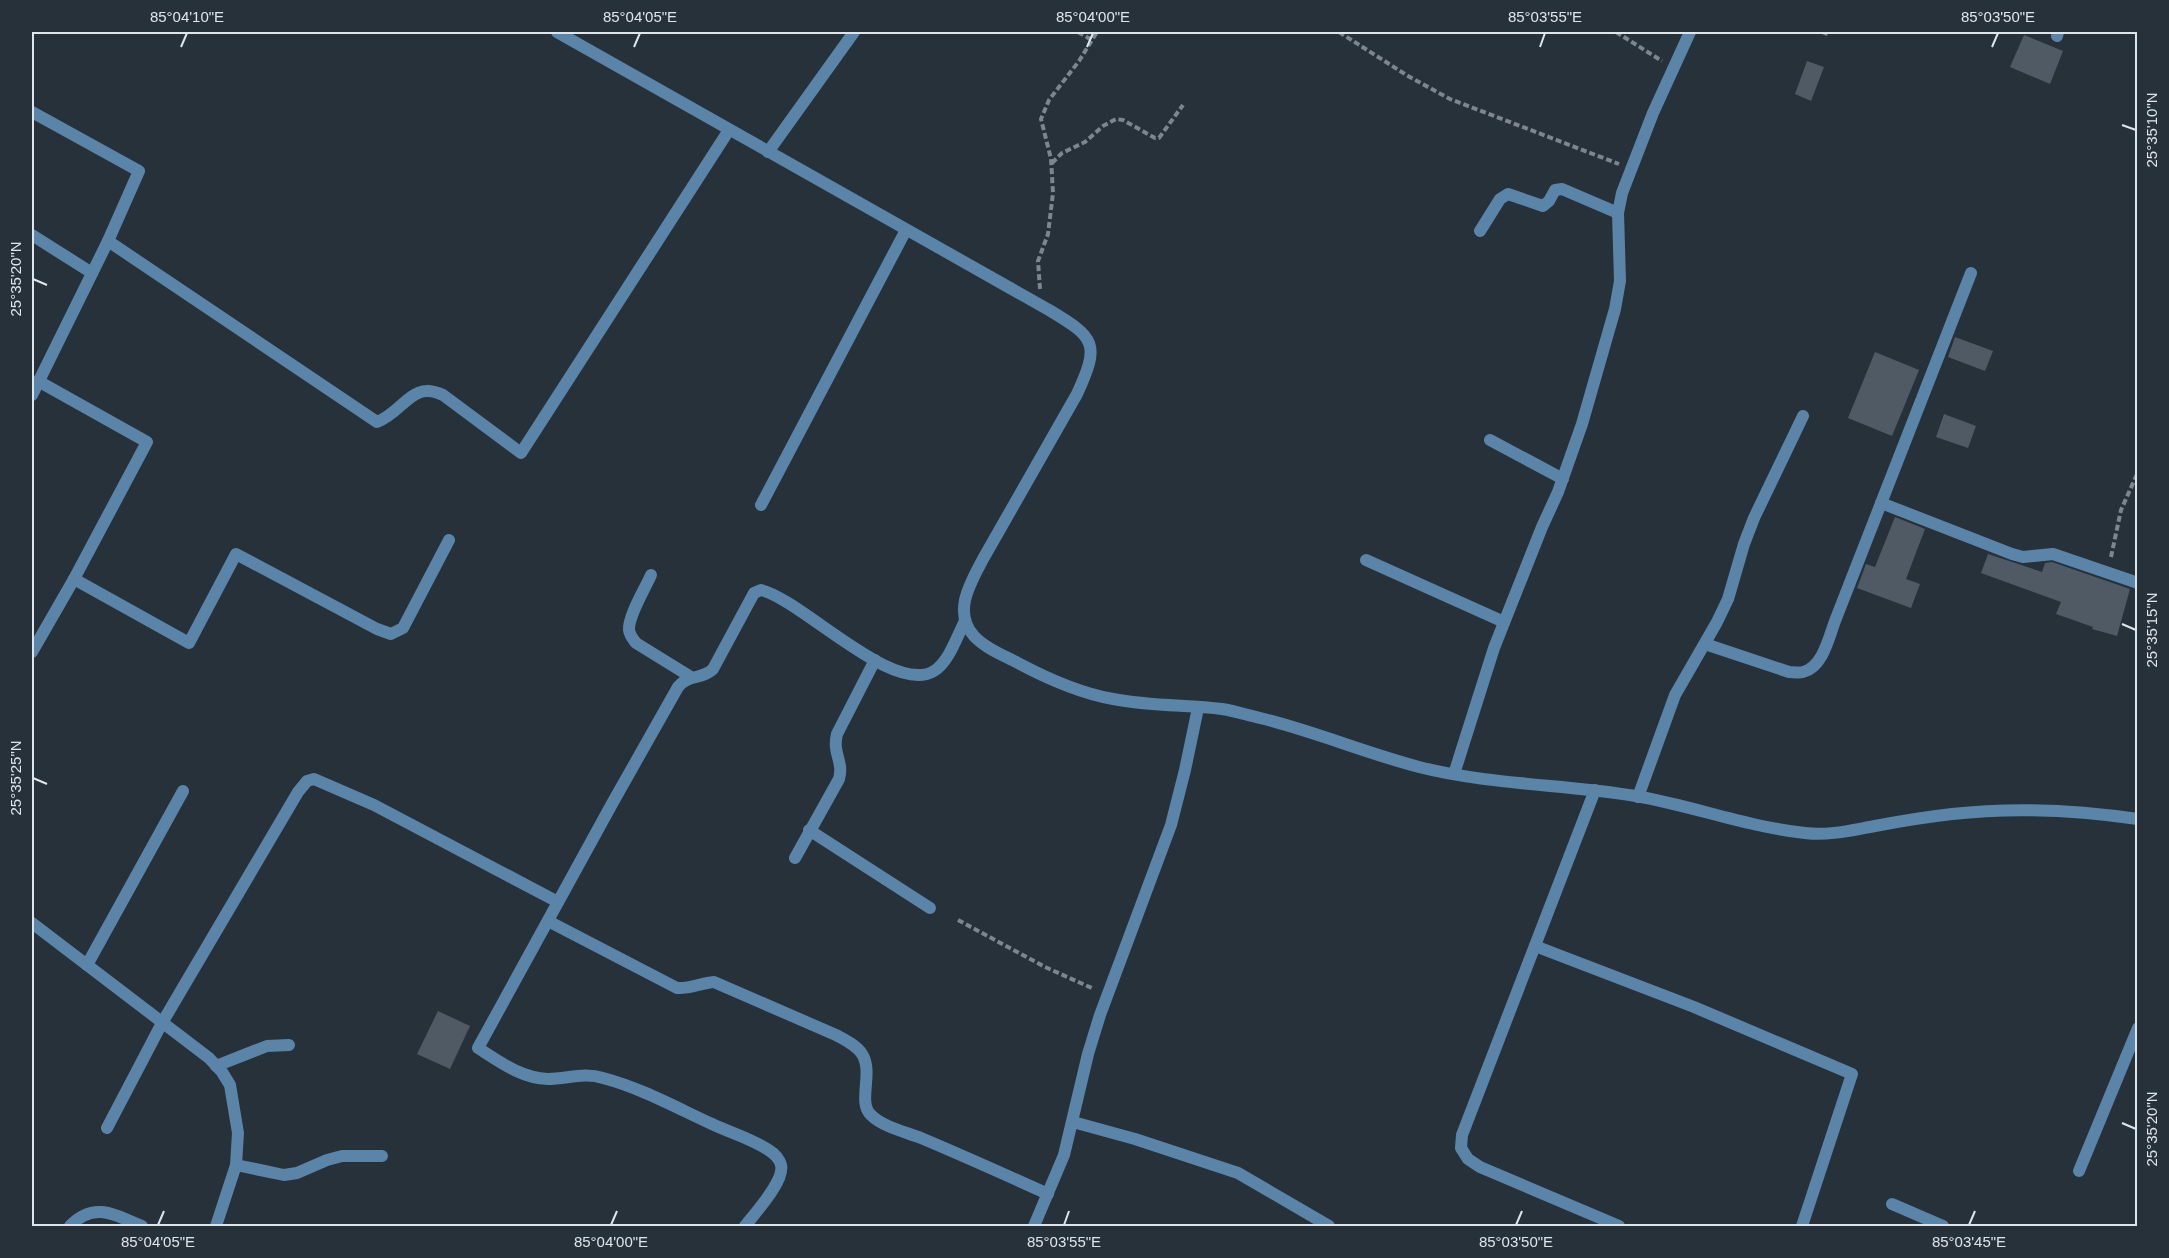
<svg xmlns="http://www.w3.org/2000/svg" width="2169" height="1258" font-family="Arial,sans-serif">
<style>
.building{fill:#4f5a64}
.lines{fill:none;stroke-linecap:round;stroke-linejoin:round}
.path{stroke:#7d858d;stroke-width:4;stroke-dasharray:6 3;stroke-linecap:butt}
.service{stroke:#5a84a8;stroke-width:12}
.minor{stroke:#5a84a8;stroke-width:12}
.ticks{fill:none;stroke:#dee5eb;stroke-width:2}
.neatline{fill:none;stroke:#dee5eb;stroke-width:2}
.ticks-label{font-size:15px;text-anchor:middle;fill:#dee5eb}
</style>
<rect width="100%" height="100%" fill="#27313a"/>
<!-- building -->
<g class="building">
<polygon points="2024,35 2063,51 2050,84 2010,67"/>
<polygon points="1807,61 1824,67 1811,101 1795,94"/>
<polygon points="1955,337 1993,351 1985,371 1948,357"/>
<polygon points="1875,352 1919,370 1892,436 1848,418"/>
<polygon points="1944,414 1976,426 1968,448 1936,437"/>
<polygon points="1895,517 1925,529 1906,579 1920,584 1911,608 1857,588 1866,564 1875,567"/>
<polygon points="1988,554 2042,572 2045,563 2052,562 2130,589 2117,636 2092,629 2093,627 2056,614 2061,602 1981,573"/>
<polygon points="438,1011 470,1026 450,1069 417,1054"/>
</g>
<g class="lines">
<!-- path -->
<g class="path">
<polyline points="1078,32 1092,40"/>
<polyline points="1339,32 1408,76 1450,99 1619,164"/>
<polyline points="1616,32 1662,61"/>
<polyline points="1822,32 1830,35"/>
<polyline points="1052,163 1062,153 1085,142 1103,126 1116,119 1123,120 1155,138 1159,138 1183,105"/>
<polyline points="1040,289 1038,261 1048,234 1053,193 1051,159 1041,119 1049,100 1079,61 1097,32"/>
<polyline points="2111,557 2121,510 2138,472"/>
<polyline points="958,920 1045,967 1094,989"/>
</g>
<!-- service -->
<g class="service">
<polyline points="1480,231 1500,199 1508,194 1543,206 1549,201 1555,190 1562,189 1618,213"/>
<polyline points="1490,440 1563,479"/>
<polyline points="107,1128 162,1023"/>
<polyline points="236,1165 284,1175 297,1173 327,1160 342,1156 382,1156"/>
</g>
<!-- minor -->
<g class="minor">
<path d="M557,32L1049,310C1096,338 1100,344 1077,394L983,559C971,582 952,612 974,636C985,648 1003,655 1018,663C1048,679 1079,693 1113,699C1149,706 1186,705 1222,709C1235,711 1247,715 1260,718C1314,731 1365,753 1419,767C1490,785 1564,784 1636,796C1693,806 1748,827 1805,833C1829,836 1852,830 1875,826C1901,821 1926,817 1952,814C2013,807 2076,810 2138,819"/>
<polyline points="2057,36 2058,32"/>
<polyline points="32,112 139,171 108,241 32,395"/>
<polyline points="768,152 854,32"/>
<polyline points="32,235 92,273"/>
<path d="M108,241L377,422C405,411 411,380 443,395L521,453L729,130"/>
<polyline points="1881,503 2012,554 2023,557 2053,554 2138,583"/>
<polyline points="761,505 906,230"/>
<polyline points="1366,560 1504,622"/>
<path d="M651,575C645,589 628,616 629,630C630,636 633,639 636,643L691,677"/>
<polyline points="74,579 189,643 236,554 377,629 391,634 403,628 449,540"/>
<path d="M1705,644L1789,672C1793,672 1799,673 1803,672C1823,667 1829,637 1835,621L1971,273"/>
<polyline points="32,652 74,579 147,442 38,381"/>
<polyline points="1454,774 1494,648 1542,527 1558,492 1582,424 1615,309 1620,281 1618,213 1622,193 1653,113 1690,32"/>
<polyline points="1595,790 1462,1135 1461,1148 1468,1159 1480,1167 1619,1226"/>
<polyline points="1638,797 1675,695 1717,622 1728,599 1744,544 1754,518 1803,416"/>
<polyline points="809,830 930,908"/>
<path d="M795,858L839,779C844,761 832,754 837,734L875,660"/>
<path d="M548,921L677,988C690,989 701,983 714,982L836,1035C845,1040 856,1045 862,1054C874,1073 857,1102 871,1115C883,1127 906,1132 921,1138C964,1156 1006,1175 1048,1194"/>
<polyline points="32,923 209,1058 222,1072 230,1085 238,1133 236,1165 216,1226"/>
<polyline points="1535,946 1694,1007 1852,1074 1802,1226"/>
<polyline points="87,965 183,791"/>
<polyline points="162,1023 298,792 307,781 314,779 374,805 558,902"/>
<polyline points="216,1066 267,1046 289,1045"/>
<polyline points="1073,1122 1135,1139 1238,1173 1329,1226"/>
<polyline points="2079,1171 2138,1028"/>
<polyline points="1892,1204 1943,1226"/>
<path d="M70,1226C94,1201 115,1215 142,1226"/>
<path d="M745,1226C755,1213 785,1181 781,1165C780,1160 775,1154 770,1151C753,1139 731,1133 712,1124C677,1108 641,1088 603,1078C584,1072 567,1079 548,1079C521,1078 500,1062 478,1048L613,802L678,687C688,674 702,680 713,669L754,593L761,590C802,600 893,696 934,671C949,662 957,636 965,621"/>
<polyline points="1034,1226 1064,1155 1088,1054 1100,1015 1171,825 1185,770 1198,708"/>
</g>
</g>
<!-- ticks -->
<path class="ticks" d="M181,47L187,33M634,47L640,33M1087,47L1093,33M1540,47L1545,33M1992,47L1998,33M2122,125L2136,130M33,279L47,285M2122,624L2136,630M33,778L47,784M2122,1123L2136,1129M158,1225L164,1211M611,1225L617,1211M1064,1225L1069,1211M1516,1225L1522,1211M1969,1225L1975,1211"/>
<!-- border -->
<rect width="2169" height="1258" fill="none" stroke="#27313a" stroke-width="66"/>
<rect x="33" y="33" width="2103" height="1192" class="neatline"/>
<g class="ticks-label">
<text x="187" y="22">85°04'10"E</text>
<text x="640" y="22">85°04'05"E</text>
<text x="1093" y="22">85°04'00"E</text>
<text x="1545" y="22">85°03'55"E</text>
<text x="1998" y="22">85°03'50"E</text>
<text transform="translate(2152 130) rotate(-90)" y="5">25°35'10"N</text>
<text transform="translate(16 279) rotate(-90)" y="5">25°35'20"N</text>
<text transform="translate(2152 630) rotate(-90)" y="5">25°35'15"N</text>
<text transform="translate(16 778) rotate(-90)" y="5">25°35'25"N</text>
<text transform="translate(2152 1129) rotate(-90)" y="5">25°35'20"N</text>
<text x="158" y="1247">85°04'05"E</text>
<text x="611" y="1247">85°04'00"E</text>
<text x="1064" y="1247">85°03'55"E</text>
<text x="1516" y="1247">85°03'50"E</text>
<text x="1969" y="1247">85°03'45"E</text>
</g>
</svg>
